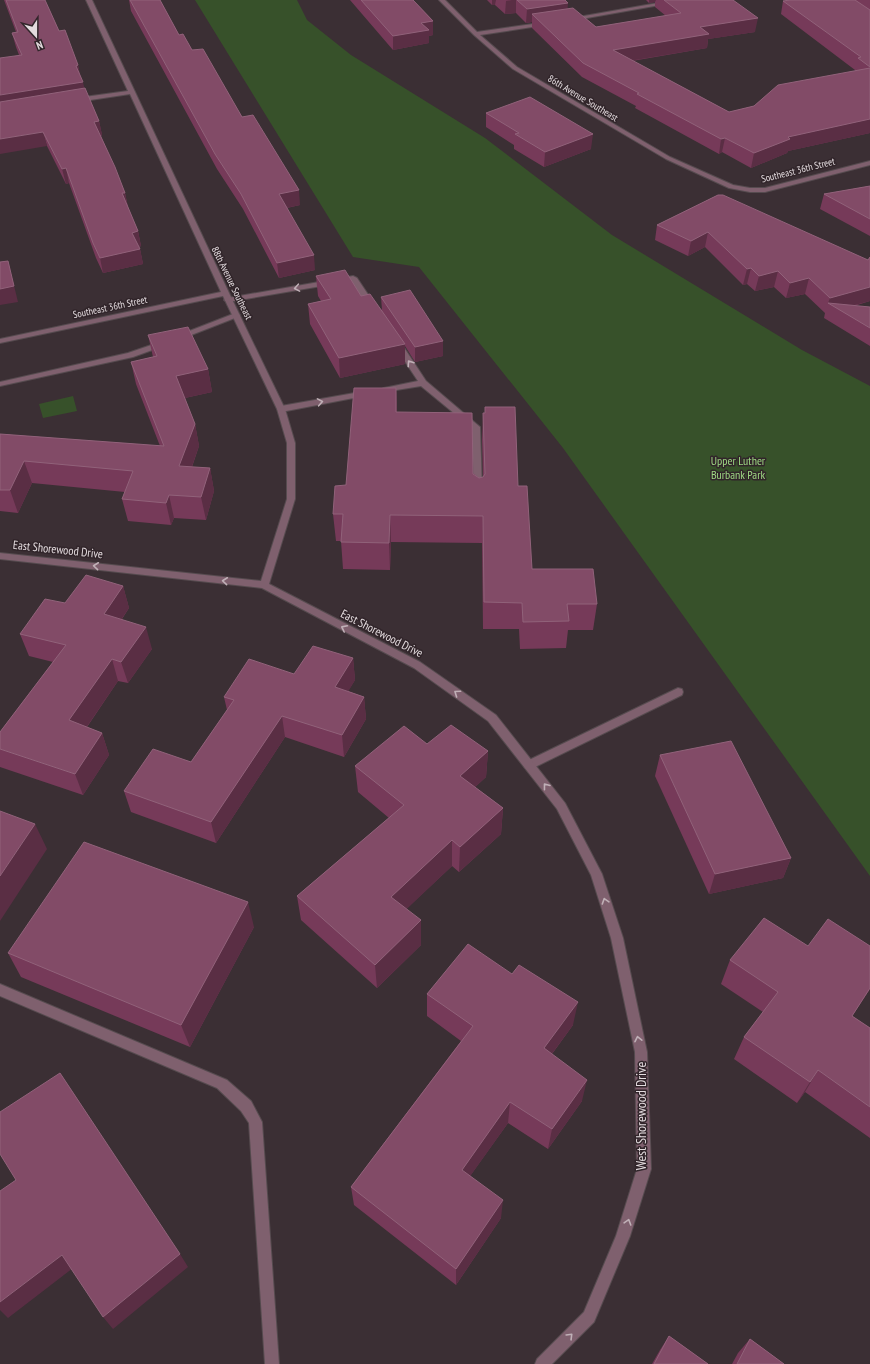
<svg xmlns="http://www.w3.org/2000/svg" width="870" height="1364" font-family="'PT Sans Narrow',sans-serif">
<style>
.green{fill:#37512a}
.lines{fill:none;stroke-linecap:round;stroke-linejoin:round}
.lane-casing{stroke:#564b4f;stroke-width:2}
.street-casing{stroke:#564b4f;stroke-width:2}
.lane{fill:#7f606e;fill-rule:evenodd}
.street{fill:#7f606e;fill-rule:evenodd}
.wall{fill:#763a59}
.shaded-wall{fill:#5a2e44}
.building{fill:#824b67;stroke:#91627a}
.oneway{stroke:#c0b0b7}
.labels{text-anchor:middle;dominant-baseline:central;stroke-width:3;stroke-linejoin:round;paint-order:stroke}
.far-street-label{font-size:10px;fill:#e3dbde;stroke:#31252a}
.park-label{font-size:12px;fill:#9dd782;stroke:#31252a}
.street-label{font-size:12px;fill:#e3dbde;stroke:#31252a}
.near-street-label{font-size:14px;fill:#e3dbde;stroke:#31252a}
</style>
<rect width="100%" height="100%" fill="#3b2f34"/>
<!-- green -->
<g class="green">
<polygon points="195,0 297,0 307,20 351,55 485,138 612,235 802,350 870,386 870,876 563,448 419,267 353,257"/>
<polygon points="73,396 77,411 43,418 39,404"/>
</g>
<g class="lines">
<defs>
<g id="lane">
<polygon points="353,276 357,278 375,305 374,307 368,307 351,281 228,302 224,300 228,298"/>
<polygon points="233,314 239,314 240,316 181,339 178,339 174,337"/>
<polygon points="163,341 166,341 166,345 133,357 0,386 0,382 128,353"/>
<polygon points="395,343 401,343 426,381 480,427 482,490 481,492 475,492 474,490 472,428 421,386 384,392 380,390 384,388 418,381 394,345"/>
<polygon points="366,391 369,391 369,395 281,412 277,409 281,406"/>
<polygon points="678,688 682,689 683,692 682,695 533,768 529,769 525,768 524,765 525,762"/>
<polygon points="0,984 227,1080 251,1101 262,1122 279,1364 265,1364 249,1123 241,1111 217,1088 0,996"/>
</g>
<g id="street">
<polygon points="86,0 92,0 229,293 285,409 295,443 295,499 269,584 420,662 496,715 565,803 602,874 623,938 647,1052 651,1169 630,1236 594,1322 552,1364 535,1364 537,1359 584,1312 616,1236 637,1169 635,1052 611,938 591,875 557,809 488,721 414,668 262,588 0,559 0,553 261,581 287,499 287,443 277,409 223,296 0,343 0,339 221,292 130,94 77,102 74,100 77,98 128,91"/>
<polygon points="439,0 445,0 477,32 547,22 548,23 545,25 480,35 517,67 670,157 733,185 750,188 765,188 870,161 870,165 765,192 750,192 729,188 666,159 513,69 474,35"/>
<polygon points="675,0 688,0 570,21 567,19"/>
</g>
</defs>
<!-- lane casing -->
<use href="#lane" class="lane-casing"/>
<!-- street casing -->
<use href="#street" class="street-casing"/>
<!-- lane -->
<use href="#lane" class="lane"/>
<!-- street -->
<use href="#street" class="street"/>
</g>
<!-- wall -->
<g class="wall">
<polygon points="4,0 45,0 59,31 78,65 80,76 84,88 99,121 102,135 101,136 125,193 128,207 138,231 141,246 139,247 140,249 143,264 103,273 96,258 69,183 66,184 47,146 19,55 16,47 12,33 16,32"/>
<polygon points="129,0 160,0 179,35 192,50 242,117 300,205 287,208 315,270 279,278 243,209 217,169 131,11"/>
<polygon points="350,0 413,0 433,21 433,35 429,36 429,43 393,50"/>
<polygon points="487,0 565,0 567,9 596,27 666,16 655,7 655,2 649,3 646,0 733,0 755,32 708,39 707,48 632,61 729,112 754,106 855,71 855,70 781,14 783,1 790,0 870,0 870,133 788,151 787,153 751,168 722,152 719,154 635,108 636,106 582,77 532,28 532,22 526,23 516,13 505,14 495,5 492,5"/>
<polygon points="486,113 591,149 544,167 514,149 514,145 486,127"/>
<polygon points="870,186 870,236 820,209 824,194"/>
<polygon points="718,195 870,301 854,306 870,307 870,346 824,318 825,313 805,294 786,298 774,287 755,291 747,284 743,285 705,247 688,256 655,240 657,225"/>
<polygon points="316,276 361,296 382,310 381,297 443,356 415,362 405,346 405,364 340,378 310,324 308,304 321,301 318,296"/>
<polygon points="148,335 208,369 212,392 185,398 195,424 199,446 192,467 210,468 214,491 206,520 174,518 171,525 128,521 122,499 125,492 32,483 18,513 0,511 0,434 160,446 136,384 131,362 153,357"/>
<polygon points="396,388 397,412 479,478 483,477 482,440 483,413 518,486 532,569 597,604 593,630 568,630 566,648 520,649 519,629 483,629 482,543 391,542 390,570 343,569 341,541 336,541 333,514 346,485"/>
<polygon points="123,586 129,608 122,619 152,649 128,683 118,681 87,727 102,733 109,755 83,795 0,767 0,732 53,662 29,656 20,634 65,603"/>
<polygon points="353,658 355,680 348,691 364,697 366,719 344,757 285,737 216,843 131,812 124,791 191,762 227,710 224,697 294,674"/>
<polygon points="427,744 488,751 486,777 475,787 503,808 501,834 459,872 452,866 406,909 421,945 377,988 301,920 297,896 389,818 358,792 355,766"/>
<polygon points="660,755 791,858 783,878 709,894 655,776"/>
<polygon points="254,927 190,1047 21,977 8,953"/>
<polygon points="808,946 870,946 870,989 852,1016 870,1028 870,1138 805,1092 797,1103 734,1059 744,1037 763,1012 721,984 730,960"/>
<polygon points="427,994 573,1025 552,1054 582,1101 548,1149 508,1123 470,1176 501,1218 456,1285 354,1205 351,1187 461,1041 427,1016"/>
<polygon points="669,1336 708,1364 652,1364 660,1350"/>
<polygon points="750,1339 784,1364 732,1364 738,1353"/>
</g>
<!-- shaded-wall -->
<g class="shaded-wall">
<polygon points="492,0 496,0 495,5 492,5"/>
<polygon points="512,0 516,0 516,13 505,14 506,1"/>
<polygon points="649,0 656,0 655,2 649,3"/>
<polygon points="568,3 567,16 532,14 532,22 526,23 527,9"/>
<polygon points="758,18 755,32 708,39 707,48 611,64 613,50 700,27"/>
<polygon points="433,21 433,35 429,36 429,43 393,50 393,36 421,23"/>
<polygon points="78,65 81,79 76,66"/>
<polygon points="83,82 86,96 0,109 0,95"/>
<polygon points="870,119 870,133 788,151 787,153 751,168 754,153 788,137"/>
<polygon points="99,121 102,135 97,136 94,122"/>
<polygon points="43,132 47,146 0,154 0,139"/>
<polygon points="593,134 591,149 544,167 545,152"/>
<polygon points="725,138 722,152 719,154 721,139"/>
<polygon points="66,168 69,183 66,184 62,169"/>
<polygon points="299,190 300,205 281,209 279,194"/>
<polygon points="122,193 125,193 128,208"/>
<polygon points="138,231 141,246 135,248 132,233"/>
<polygon points="708,232 705,247 688,256 691,241"/>
<polygon points="140,249 143,264 103,273 100,258"/>
<polygon points="314,255 315,270 279,278 277,263"/>
<polygon points="8,261 18,302 0,305 0,289"/>
<polygon points="751,268 747,284 743,285 747,269"/>
<polygon points="778,271 774,287 755,291 759,276"/>
<polygon points="809,278 805,294 786,298 790,283"/>
<polygon points="870,287 870,301 839,309 828,303 830,298"/>
<polygon points="443,341 443,356 415,362 415,347"/>
<polygon points="405,344 405,364 340,378 339,358"/>
<polygon points="208,369 212,392 180,399 176,376"/>
<polygon points="396,388 397,415 396,412"/>
<polygon points="195,424 199,446 184,489 179,466"/>
<polygon points="24,461 32,483 18,513 10,490"/>
<polygon points="210,468 214,491 206,520 201,497"/>
<polygon points="169,495 174,518 171,525 166,503"/>
<polygon points="390,515 391,542 390,570 389,543"/>
<polygon points="123,586 129,608 110,636 104,614"/>
<polygon points="146,627 152,649 128,683 121,662"/>
<polygon points="353,658 355,680 338,709 335,687"/>
<polygon points="112,659 118,681 77,741 69,720"/>
<polygon points="364,697 366,719 344,757 342,735"/>
<polygon points="282,716 285,737 216,843 211,822"/>
<polygon points="102,733 109,755 83,795 75,774"/>
<polygon points="488,751 486,777 459,802 460,776"/>
<polygon points="503,808 501,834 459,872 460,847"/>
<polygon points="35,824 47,849 0,921 0,876"/>
<polygon points="452,840 452,866 393,922 391,897"/>
<polygon points="791,858 783,878 709,894 715,874"/>
<polygon points="248,902 254,927 190,1047 181,1025"/>
<polygon points="421,920 421,945 377,988 375,965"/>
<polygon points="870,988 870,989 838,1038 852,1016"/>
<polygon points="578,1002 573,1025 540,1070 544,1048"/>
<polygon points="818,1070 805,1092 797,1103 810,1082"/>
<polygon points="587,1080 582,1101 548,1149 552,1129"/>
<polygon points="510,1102 508,1123 461,1189 462,1170"/>
<polygon points="503,1200 501,1218 456,1285 456,1269"/>
<polygon points="180,1254 188,1267 113,1329 103,1317"/>
<polygon points="62,1255 73,1268 8,1318 0,1310 0,1302"/>
</g>
<!-- building -->
<g class="building">
<polygon points="6,0 45,0 59,31 65,30 78,65 76,66 83,82 0,95 0,58 22,55 12,33 18,32"/>
<polygon points="130,0 160,0 179,35 183,34 192,50 203,49 242,117 253,115 299,190 279,194 314,255 277,263 241,194 215,154"/>
<polygon points="361,0 413,0 433,21 421,23 429,30 393,36"/>
<polygon points="517,0 565,0 568,3 527,9"/>
<polygon points="664,0 733,0 758,18 700,27 709,34 613,50 729,112 754,106 778,85 870,68 870,119 788,137 790,139 754,153 725,138 721,139 637,94 639,93 583,63 532,14 573,8 596,27 681,13"/>
<polygon points="790,0 855,0 870,10 870,67 858,58 861,57 783,1"/>
<polygon points="85,88 99,121 94,122 115,167 125,193 122,193 138,231 132,233 140,249 100,258 93,243 66,168 62,169 43,132 0,139 0,102"/>
<polygon points="530,97 593,134 545,152 515,134 519,133 486,113"/>
<polygon points="870,186 870,219 824,194"/>
<polygon points="718,195 723,195 868,260 870,257 870,287 830,298 809,278 790,283 778,271 759,276 751,268 747,269 708,232 691,241 657,225"/>
<polygon points="8,261 14,286 0,289 0,262"/>
<polygon points="345,270 361,296 370,294 405,344 339,358 308,304 331,299 316,276"/>
<polygon points="410,290 443,341 415,347 381,297"/>
<polygon points="828,303 870,307 870,328"/>
<polygon points="188,327 208,369 176,376 195,424 179,466 210,468 201,497 169,495 166,503 122,499 133,471 24,461 10,490 0,490 0,434 164,446 131,362 157,356 148,335"/>
<polygon points="354,388 396,388 396,412 472,413 473,474 479,478 483,477 485,474 483,413 485,413 485,407 515,407 518,486 527,486 532,569 593,569 597,604 567,604 569,621 523,622 522,603 484,602 483,516 390,515 389,543 341,542 343,514 333,514 335,486 346,485"/>
<polygon points="86,575 123,586 104,614 146,627 121,662 112,659 69,720 102,733 75,774 0,749 0,732 66,645 20,634 45,599 65,603"/>
<polygon points="313,646 353,658 335,687 364,697 342,735 282,716 211,822 124,791 153,749 191,762 234,700 224,697 249,659 294,674"/>
<polygon points="451,725 488,751 460,776 503,808 460,847 452,840 391,897 421,920 375,965 297,896 404,805 355,766 404,726 427,744"/>
<polygon points="731,741 791,858 715,874 660,755"/>
<polygon points="0,811 35,824 0,876"/>
<polygon points="84,842 248,902 181,1025 8,953"/>
<polygon points="764,918 808,946 828,919 870,946 870,988 852,1016 870,1028 870,1107 818,1070 810,1082 744,1037 778,992 730,960"/>
<polygon points="468,944 512,974 519,965 578,1002 544,1048 587,1080 552,1129 510,1102 462,1170 503,1200 456,1269 351,1187 473,1026 427,994"/>
<polygon points="60,1073 180,1254 103,1317 62,1255 0,1302 0,1191 16,1180 0,1154 0,1112"/>
<polygon points="669,1336 708,1364 654,1364"/>
<polygon points="750,1339 784,1364 737,1364"/>
</g>
<!-- one-way arrows -->
<defs><path id="oneway-chevron" d="M-2-3.5L2.5 0L-2 3.5" fill="none" stroke-width="1.6" stroke-linecap="round" stroke-linejoin="round"/></defs>
<g class="oneway">
<use href="#oneway-chevron" transform="translate(297 288) rotate(170)"/>
<use href="#oneway-chevron" transform="translate(410 363) rotate(-124)"/>
<use href="#oneway-chevron" transform="translate(320 402) rotate(-10)"/>
<use href="#oneway-chevron" transform="translate(96 566) rotate(-174)"/>
<use href="#oneway-chevron" transform="translate(225 581) rotate(-174)"/>
<use href="#oneway-chevron" transform="translate(344 628) rotate(-153)"/>
<use href="#oneway-chevron" transform="translate(457 693) rotate(-145)"/>
<use href="#oneway-chevron" transform="translate(546 786) rotate(-128)"/>
<use href="#oneway-chevron" transform="translate(605 901) rotate(-108)"/>
<use href="#oneway-chevron" transform="translate(638 1039) rotate(-102)"/>
<use href="#oneway-chevron" transform="translate(628 1222) rotate(-73)"/>
<use href="#oneway-chevron" transform="translate(570 1336) rotate(-45)"/>
</g>
<g class="labels">
<!-- far-street labels -->
<g class="far-street-label">
<text transform="translate(583 98) rotate(31)">86th Avenue Southeast</text>
<text transform="translate(798 170) rotate(-14)">Southeast 36th Street</text>
<text transform="translate(232 283) rotate(64)">88th Avenue Southeast</text>
<text transform="translate(110 307) rotate(-12)">Southeast 36th Street</text>
</g>
<!-- park labels -->
<g class="park-label">
<text x="738" y="460">Upper Luther<tspan x="738" dy="14">Burbank Park</tspan></text>
</g>
<!-- street labels -->
<g class="street-label">
<text transform="translate(58 549) rotate(6)">East Shorewood Drive</text>
<text transform="translate(382 633) rotate(27)">East Shorewood Drive</text>
</g>
<!-- near-street labels -->
<g class="near-street-label">
<text transform="translate(641 1116) rotate(-90)">West Shorewood Drive</text>
</g>
</g>
<!-- north arrow -->
<g transform="translate(36 36) rotate(159)" stroke="#31252a" stroke-width="3" paint-order="stroke">
<path d="M0-3L7 15L0 10L-7 15Z" fill="#e3dbde"/>
<text y="-6" font-size="11" font-weight="bold" text-anchor="middle" fill="#e3dbde">N</text>
</g>
</svg>
